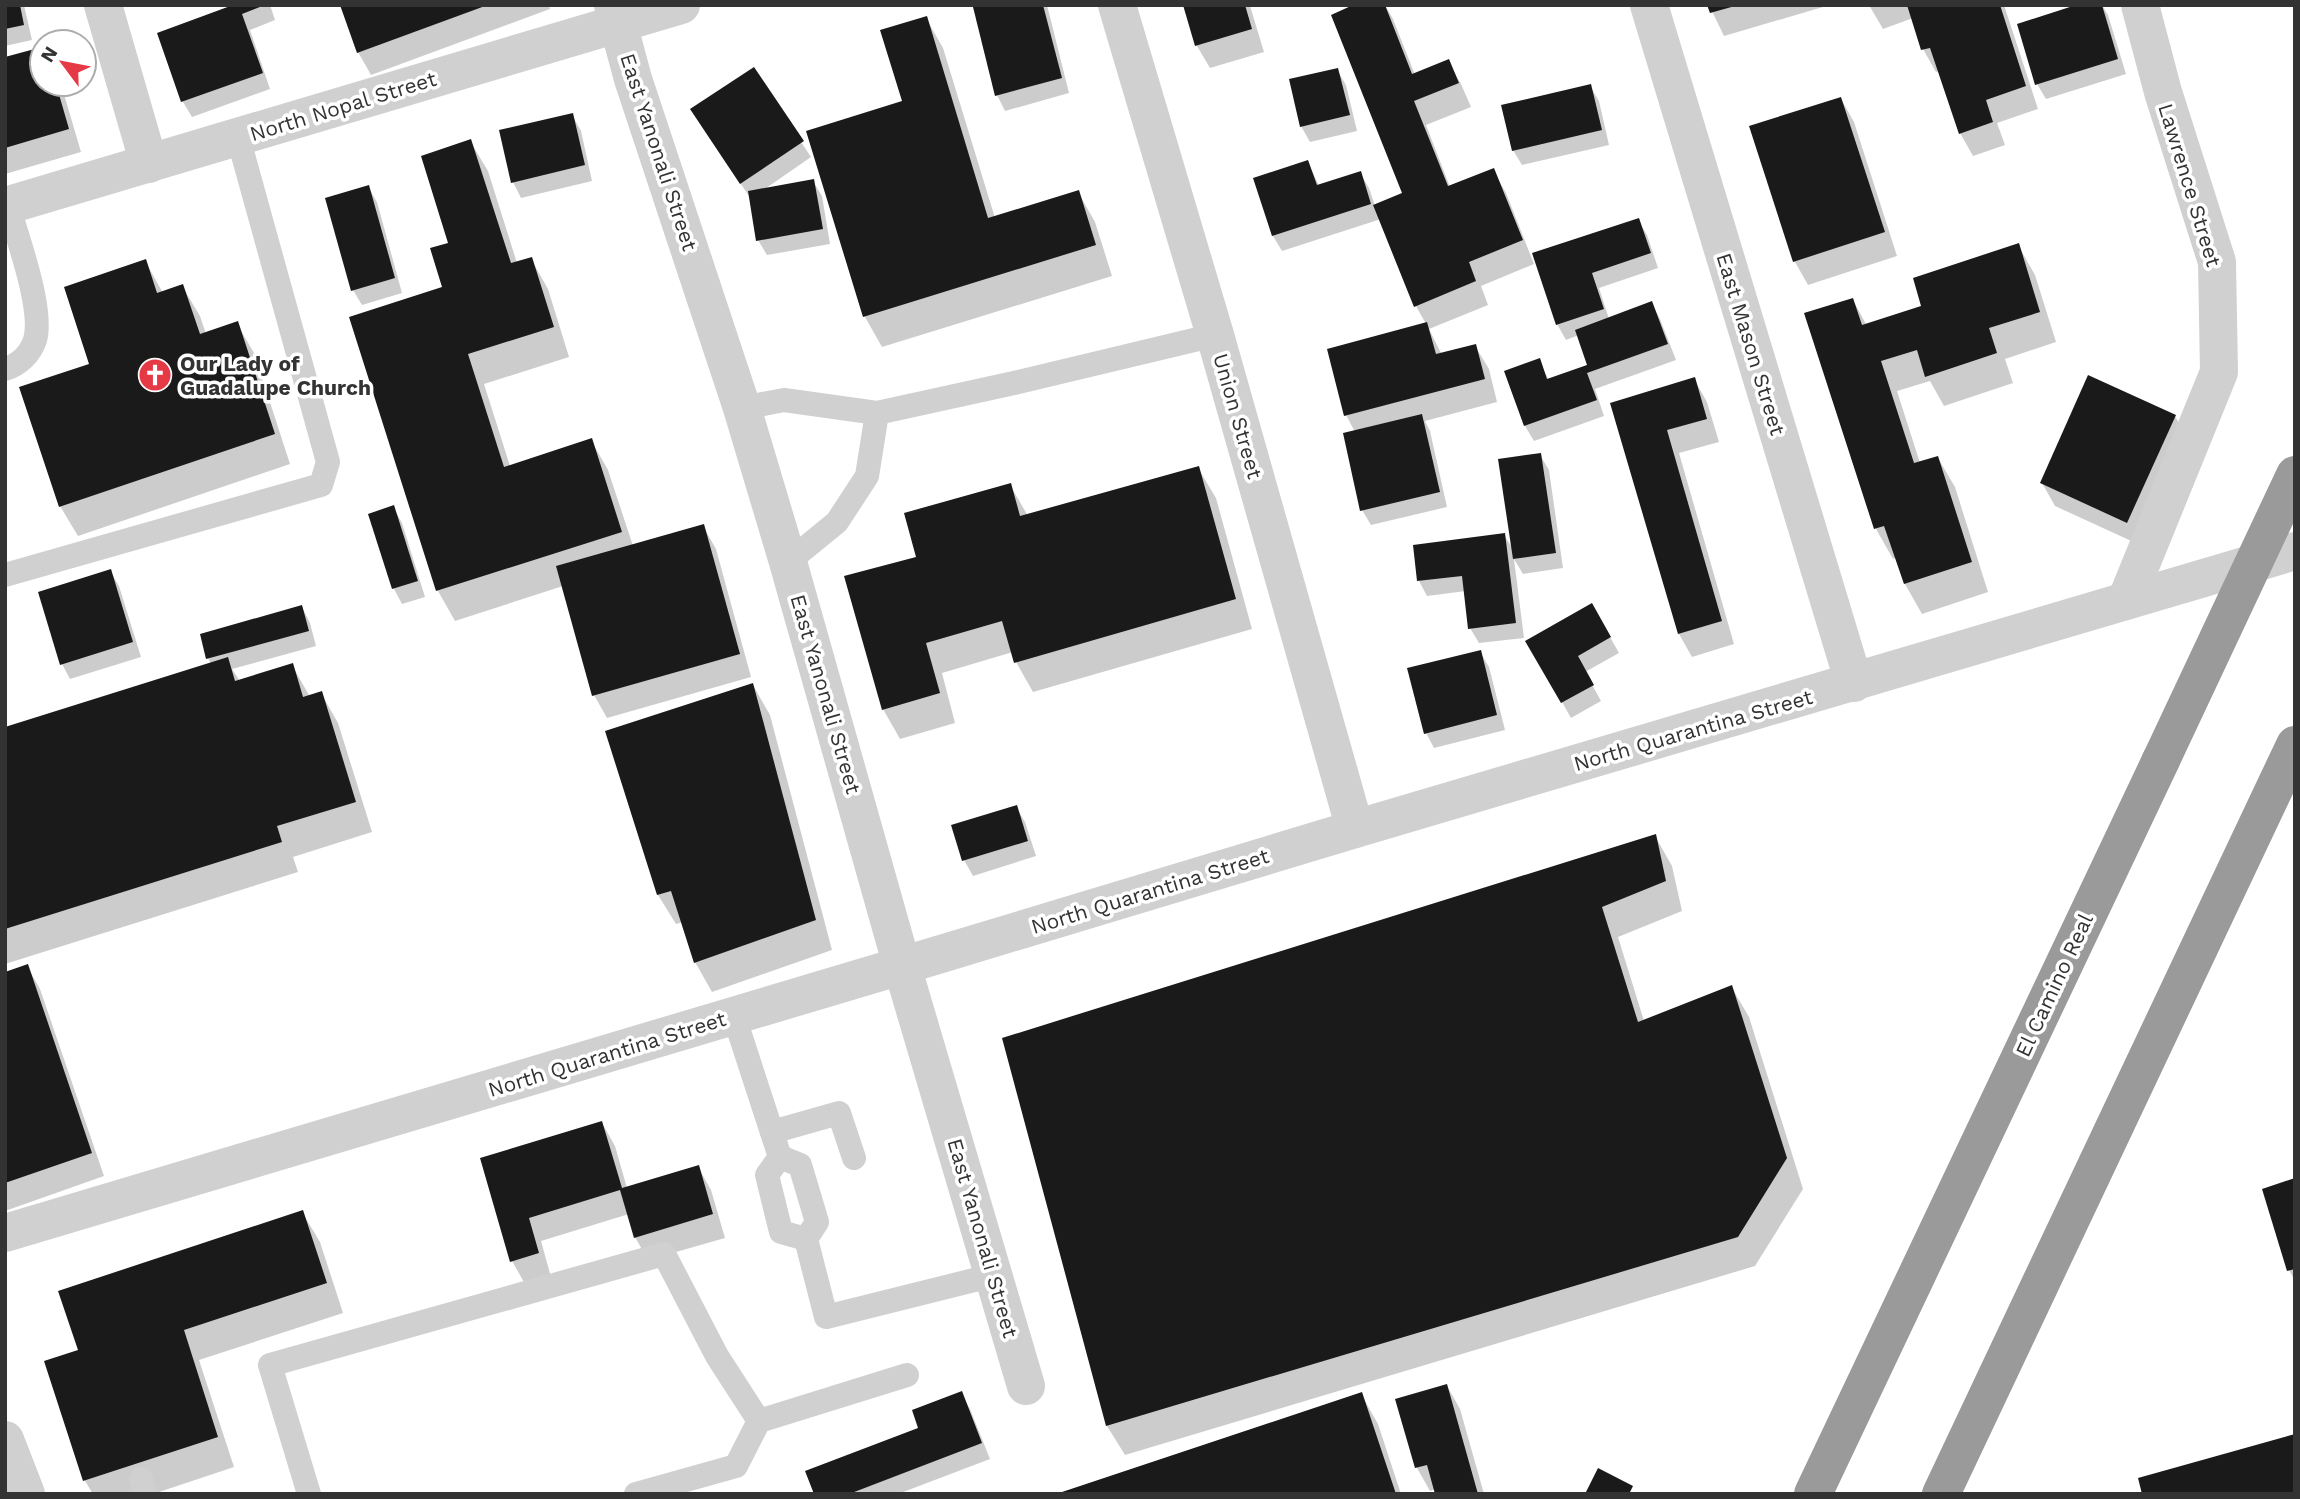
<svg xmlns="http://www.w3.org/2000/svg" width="2300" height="1499" font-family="'Work Sans',sans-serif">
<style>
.shadow{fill:#0003}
.building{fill:#1a1a1a}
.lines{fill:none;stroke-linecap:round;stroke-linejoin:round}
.service{stroke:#d0d0d0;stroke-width:24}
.minor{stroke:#d0d0d0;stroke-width:38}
.motorway{stroke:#9a9a9a;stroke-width:38}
.motorway-bridge{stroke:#9a9a9a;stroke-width:38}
.labels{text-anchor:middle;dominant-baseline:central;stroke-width:7;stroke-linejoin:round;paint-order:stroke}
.street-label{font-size:21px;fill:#333;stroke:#fff}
.poi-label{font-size:21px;font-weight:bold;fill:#333;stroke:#fff;text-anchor:start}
</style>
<rect width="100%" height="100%" fill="#fff"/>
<!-- shadow -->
<g class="shadow">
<polygon points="5,5 24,5 32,40 5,46"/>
<polygon points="234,5 270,5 275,20 250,30 270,89 192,117 183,102 159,34"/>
<polygon points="342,5 549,5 550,9 371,75 358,52"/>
<polygon points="987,5 1047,5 1069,93 1005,111 997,95"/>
<polygon points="1185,5 1254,5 1250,6 1264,52 1210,68 1197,46"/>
<polygon points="1385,5 1393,19 1415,75 1448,61 1461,84 1471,107 1426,125 1450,187 1493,170 1506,193 1534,264 1481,286 1488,305 1429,329 1442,355 1475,346 1489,369 1497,402 1425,421 1430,431 1447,507 1371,525 1362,510 1355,432 1346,415 1426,324 1416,306 1381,219 1282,251 1273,236 1308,162 1319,186 1360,173 1369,188 1375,206 1405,194"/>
<polygon points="1709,5 1823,5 1823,7 1724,36"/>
<polygon points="1869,5 2004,5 2038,109 1997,123 2005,145 1973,156 1960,133 1940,71 1936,72 1923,49 1913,18 1883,29"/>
<polygon points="2102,5 2108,15 2126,74 2046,99 2037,84"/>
<polygon points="926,18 943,48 995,218 1078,192 1095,222 1112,276 882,347 865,317 808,132 904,102"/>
<polygon points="42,48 42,84 61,84 81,152 5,174 5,59"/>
<polygon points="753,69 811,157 762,191 813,181 822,196 830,244 767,255 758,240 751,199 701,125"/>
<polygon points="1337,70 1346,85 1357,131 1310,142 1301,126"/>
<polygon points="1590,86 1599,101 1609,145 1522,165 1513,150"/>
<polygon points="1841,99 1854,122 1897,256 1808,285 1795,262 1752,128"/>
<polygon points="572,115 581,131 592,181 521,198 513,182"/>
<polygon points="470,141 488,171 517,263 531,259 548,289 569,357 484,384 510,466 591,440 608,470 633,546 703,526 716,549 751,677 607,718 594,695 563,586 455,621 438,591 352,318 445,288 450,244"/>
<polygon points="368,187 377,202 402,293 362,305 353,290"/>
<polygon points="1638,220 1647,235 1658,268 1599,288 1609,319 1652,303 1660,319 1676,360 1595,389 1604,416 1534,441 1525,426 1539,361 1549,380 1589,366 1579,335 1566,340 1557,324 1534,254"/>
<polygon points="2018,245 2035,275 2056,342 2005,359 2013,383 1944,406 1930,381 1897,391 1920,463 1938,458 1955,487 1988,592 1922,614 1905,584 1897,557 1893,559 1876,529 1807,315 1853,300 1867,326 1924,307"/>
<polygon points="145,261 163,293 182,286 200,316 206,334 237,324 254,353 290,464 78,536 60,506 91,365"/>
<polygon points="1694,379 1707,402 1719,442 1679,453 1734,644 1692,657 1679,634 1613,404"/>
<polygon points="2175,416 2188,439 2140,545 2055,506 2042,483"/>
<polygon points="1540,455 1549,470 1563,568 1523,574 1514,559 1524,638 1479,643 1470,628 1466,591 1427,596 1419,581 1504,535 1513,549"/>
<polygon points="1198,468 1216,498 1252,629 1033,692 1016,662 1013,652 942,673 955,723 900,739 883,709 918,558 1010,485 1028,516"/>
<polygon points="393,507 402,523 425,597 402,604 394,589 370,515"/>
<polygon points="110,571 119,586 141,657 70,679 62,664"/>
<polygon points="1592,605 1619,653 1585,672 1601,701 1571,718 1528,642"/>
<polygon points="302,607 310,623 316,646 232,669 240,681 292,665 310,697 321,693 338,723 372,832 293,857 298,872 5,964 5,729 211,664 208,658"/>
<polygon points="1480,652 1489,667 1505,730 1434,748 1426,733"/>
<polygon points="753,685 770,715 832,950 712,992 695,962 683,922 676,924 658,895"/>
<polygon points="1016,807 1025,822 1036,856 973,876 964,860"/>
<polygon points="1655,836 1672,866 1682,911 1618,937 1644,1021 1732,988 1749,1017 1803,1189 1755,1266 1125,1455 1107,1426 1004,1039"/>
<polygon points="27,966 40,989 104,1176 5,1211 5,974"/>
<polygon points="602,1123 615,1146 627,1188 698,1167 711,1190 725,1238 648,1260 635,1237 629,1214 541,1241 551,1277 525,1284 512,1261 482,1159"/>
<polygon points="2295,1180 2295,1281 2289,1270"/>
<polygon points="302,1212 320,1242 343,1313 199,1360 234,1467 153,1494 93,1494 85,1481 46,1362 80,1351"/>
<polygon points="1447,1386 1460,1409 1484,1494 1437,1494 1436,1489 1430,1491 1417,1468 1398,1400"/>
<polygon points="961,1394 970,1409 990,1459 898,1494 815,1494 920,1429"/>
<polygon points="1361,1394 1378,1424 1401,1494 1063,1494"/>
</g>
<!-- building -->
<g class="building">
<polygon points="5,5 20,5 24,25 5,29"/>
<polygon points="233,5 265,5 242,14 263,73 181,102 157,33"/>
<polygon points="340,5 485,5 485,6 357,53"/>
<polygon points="980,5 1043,5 1062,78 995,96 973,7"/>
<polygon points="1183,5 1245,5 1252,29 1195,46"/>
<polygon points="1353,5 1385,5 1412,74 1449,59 1459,83 1414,101 1448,186 1494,168 1523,240 1469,262 1476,281 1414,307 1373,205 1402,193 1331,15"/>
<polygon points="1707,5 1735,5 1735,6 1710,13"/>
<polygon points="1907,5 2000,5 2026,86 1986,100 1993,122 1959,134 1930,48 1921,50"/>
<polygon points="2076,5 2102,5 2118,59 2035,85 2017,24"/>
<polygon points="927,16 988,218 1079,190 1096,245 863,317 806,131 902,101 880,30"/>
<polygon points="42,47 42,84 56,84 69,129 5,148 5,57"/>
<polygon points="754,67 804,141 740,184 690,109"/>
<polygon points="1338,68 1350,115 1300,127 1289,79"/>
<polygon points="1591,84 1602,130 1512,151 1501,105"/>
<polygon points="1841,97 1885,232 1793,262 1749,126"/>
<polygon points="573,113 585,165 511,183 499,130"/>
<polygon points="471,139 511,263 532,257 554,327 468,354 504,467 592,438 622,532 436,591 349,317 442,287 430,248 448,243 421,156"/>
<polygon points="1308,160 1317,185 1361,171 1371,204 1272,236 1253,178"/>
<polygon points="814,179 823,229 756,241 748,191"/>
<polygon points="369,185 395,278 351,291 325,198"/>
<polygon points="1639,218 1651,253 1592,273 1604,309 1556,325 1532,253"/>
<polygon points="2019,243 2040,312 1989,328 1997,353 1925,377 1917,350 1881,361 1914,463 1938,456 1972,562 1904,584 1884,526 1874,529 1804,313 1853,298 1862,325 1921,306 1913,278"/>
<polygon points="146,259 157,293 183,284 200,334 238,321 275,434 59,507 19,387 89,364 64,287"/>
<polygon points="1652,301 1668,344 1587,373 1597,400 1524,426 1504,371 1540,358 1547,379 1587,365 1575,330"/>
<polygon points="1427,322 1436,354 1476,344 1485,379 1344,416 1327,349"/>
<polygon points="2088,375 2176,415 2127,523 2040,483"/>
<polygon points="1695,377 1707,419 1667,430 1722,621 1678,634 1610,403"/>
<polygon points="1422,414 1440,492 1360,511 1343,433"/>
<polygon points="1541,453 1556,553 1513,559 1498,459"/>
<polygon points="1199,466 1236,599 1014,663 1002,621 926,643 940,693 882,710 844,576 916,557 904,513 1011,483 1020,516"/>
<polygon points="394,505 418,581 392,589 368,514"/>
<polygon points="704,524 740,654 592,696 556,566"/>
<polygon points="1505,533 1516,623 1468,629 1462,576 1417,581 1413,545"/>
<polygon points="111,569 133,642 60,665 38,592"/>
<polygon points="1592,603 1611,637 1578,656 1594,685 1561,703 1525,641"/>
<polygon points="302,605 309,631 206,659 200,634"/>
<polygon points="1481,650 1497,715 1424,734 1407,668"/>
<polygon points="228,657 235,681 293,663 303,697 322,691 356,802 277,826 282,842 5,929 5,727"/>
<polygon points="753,683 816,920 694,963 671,891 657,895 605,731"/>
<polygon points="1017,805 1028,841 962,861 951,825"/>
<polygon points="1656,834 1666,881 1602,907 1638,1022 1732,985 1787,1158 1738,1237 1106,1426 1002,1038"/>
<polygon points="28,964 92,1153 5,1183 5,972"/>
<polygon points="602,1121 622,1188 699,1165 713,1214 634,1238 620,1190 529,1218 539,1253 510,1262 480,1158"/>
<polygon points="2295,1178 2295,1269 2287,1271 2262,1189"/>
<polygon points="303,1210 327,1283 184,1330 218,1437 83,1481 44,1361 78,1350 58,1291"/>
<polygon points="1447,1384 1478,1494 1435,1494 1427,1465 1415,1468 1395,1399"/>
<polygon points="962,1391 982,1443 849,1494 814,1494 805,1471 918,1428 912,1410"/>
<polygon points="1362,1392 1396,1494 1059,1494 1059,1493"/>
<polygon points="2295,1434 2295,1494 2142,1494 2138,1478"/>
<polygon points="1598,1468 1633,1486 1629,1494 1585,1494"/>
</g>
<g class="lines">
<!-- service -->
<g class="service">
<path d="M5,369C19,365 30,354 35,340C44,309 17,237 8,205"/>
<polyline points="742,408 784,400 877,413 1014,383 1215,335"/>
<polyline points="788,562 837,522 867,476 877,413"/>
<polyline points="5,575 321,485 328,462 238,137"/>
<polyline points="734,1016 780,1157"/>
<polyline points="772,1132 839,1113 854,1158"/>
<polyline points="780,1157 800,1165 817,1222 806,1239 826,1317 994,1275"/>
<polyline points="780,1157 767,1175 781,1232 806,1239"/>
<polyline points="141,1479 145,1494"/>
<polyline points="309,1494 270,1365 664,1254 717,1356 759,1421"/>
<polyline points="636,1494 736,1466 759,1421 907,1375"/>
</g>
<!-- minor -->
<g class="minor">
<polyline points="103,5 149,164"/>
<polyline points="613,5 633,79 742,408 788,562 902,966 1026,1386"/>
<polyline points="1117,5 1215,335 1355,829"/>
<polyline points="1649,5 1854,683"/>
<polyline points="5,206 681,5"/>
<polyline points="2126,601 2219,372 2217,262 2163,92 2140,5"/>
<polyline points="5,1233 941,954 1355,829 2295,551"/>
<polyline points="5,1440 26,1494"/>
</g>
<!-- motorway -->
<g class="motorway">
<polyline points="1813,1494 2161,760"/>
<polyline points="1941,1494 2295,745"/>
</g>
<!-- motorway-bridge -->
<polyline class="motorway-bridge" points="2161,760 2295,475"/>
</g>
<!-- icons -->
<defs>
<symbol id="church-disc" viewBox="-11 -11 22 22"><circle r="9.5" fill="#e63946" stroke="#fff"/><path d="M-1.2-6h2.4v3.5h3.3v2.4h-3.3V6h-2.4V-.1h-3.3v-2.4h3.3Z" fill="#fff"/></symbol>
</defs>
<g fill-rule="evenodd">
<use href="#church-disc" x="136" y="356" width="38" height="38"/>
</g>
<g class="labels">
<!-- street labels -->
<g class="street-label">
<text transform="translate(343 106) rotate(-17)">North Nopal Street</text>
<text transform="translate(659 152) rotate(72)">East Yanonali Street</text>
<text transform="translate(2190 185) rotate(73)">Lawrence Street</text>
<text transform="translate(1751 344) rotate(73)">East Mason Street</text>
<text transform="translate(1238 416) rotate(74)">Union Street</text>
<text transform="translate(826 694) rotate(74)">East Yanonali Street</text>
<text transform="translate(1693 730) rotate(-16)">North Quarantina Street</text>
<text transform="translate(1150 891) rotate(-17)">North Quarantina Street</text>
<text transform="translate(2054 985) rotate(-65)">El Camino Real</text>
<text transform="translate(607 1054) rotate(-17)">North Quarantina Street</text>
<text transform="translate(983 1238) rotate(74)">East Yanonali Street</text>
</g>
<!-- poi labels -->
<g class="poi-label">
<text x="180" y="363">Our Lady of<tspan x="180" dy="24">Guadalupe Church</tspan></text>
</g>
</g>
<!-- border -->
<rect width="2300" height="1499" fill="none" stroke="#333333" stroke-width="14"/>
<!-- north arrow -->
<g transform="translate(63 63) rotate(302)"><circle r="33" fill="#ffffff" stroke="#adadad" stroke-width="2"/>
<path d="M0-5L12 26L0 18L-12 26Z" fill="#e63946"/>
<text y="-10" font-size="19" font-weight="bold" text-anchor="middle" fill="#333333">N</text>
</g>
</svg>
